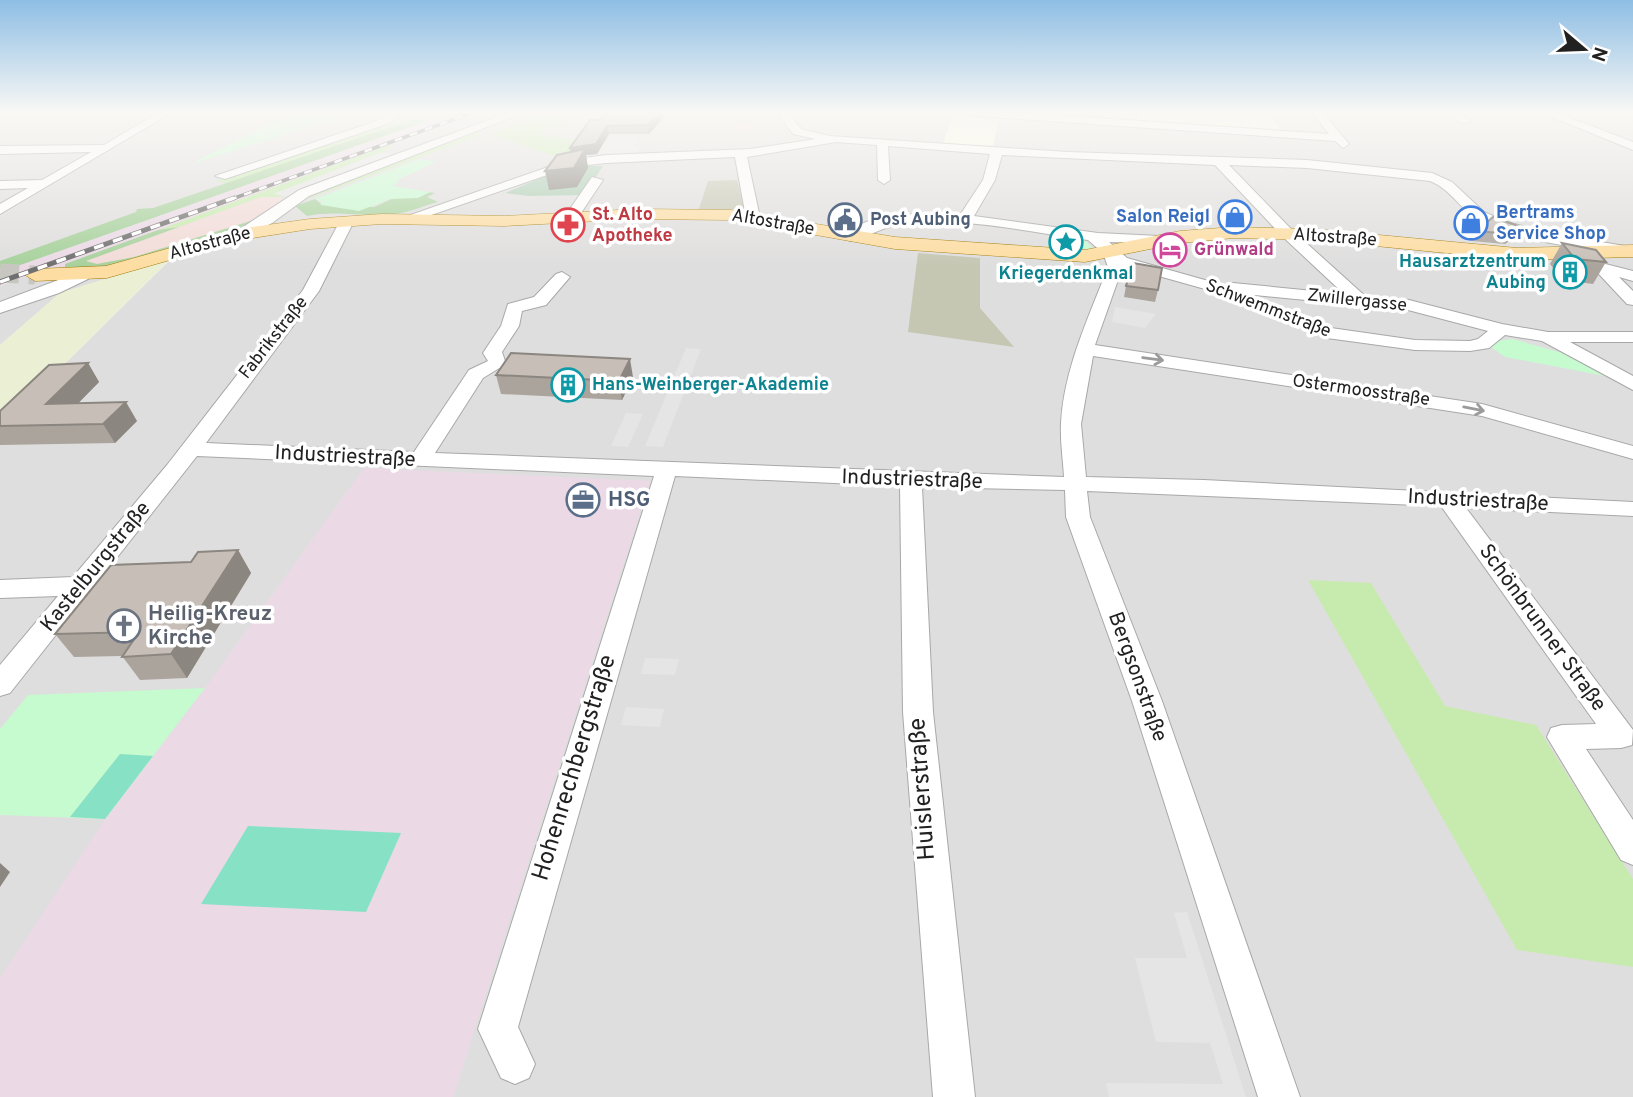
<svg xmlns="http://www.w3.org/2000/svg" width="1633" height="1097" font-family="Overpass,sans-serif">
<style>
.residential{fill:#dfdede}
.commercial{fill:#f2dbd8}
.industrial{fill:#ebdae6}
.education{fill:#fdffe4}
.construction{fill:#c5c7b3}
.farmland{fill:#ebf0d4}
.grass{fill:#c7ebae}
.forest{fill:#a7d19c}
.cemetery{fill:#a9cbb1}
.park{fill:#c6facf}
.pitch{fill:#86e1c5}
.parking{fill:#e5e5e5}
.lines{fill:none;stroke-linecap:round;stroke-linejoin:round}
.major-tunnel{stroke:#c8c6c0;stroke-width:19;stroke-dasharray:19 10;stroke-linecap:butt}
.minor-casing{stroke:#a8a8a8;stroke-width:2}
.major-casing{stroke:#9f7700;stroke-width:1}
.minor{fill:#fff;fill-rule:evenodd}
.major{fill:#fddda2;fill-rule:evenodd}
.rail-far1-casing{stroke:#6f6f6f;stroke-width:3.5}
.rail-casing{stroke:#6f6f6f;stroke-width:5}
.rail-far1{stroke:#fff;stroke-width:2.5;stroke-dasharray:8;stroke-linecap:butt}
.rail{stroke:#fff;stroke-width:3.5;stroke-dasharray:10;stroke-linecap:butt}
.wall{fill:#aba49d}
.shaded-wall{fill:#8b8680}
.building{fill:#c7bfb7;stroke:#8b8680;stroke-width:2}
.oneway{stroke:#9b9b9b}
.labels{text-anchor:middle;dominant-baseline:central;stroke-width:7;stroke-linejoin:round;paint-order:stroke}
.far-shop-label{font-size:18px;font-weight:bold;fill:#366cbe;stroke:#fff;text-anchor:start}
.far-health-label{font-size:18px;font-weight:bold;fill:#be3a42;stroke:#fff;text-anchor:start}
.far-service-label{font-size:18px;font-weight:bold;fill:#4e5e75;stroke:#fff;text-anchor:start}
.far-street-label{font-size:18px;fill:#212121;stroke:#fff}
.far-hotel-label{font-size:18px;font-weight:bold;fill:#b23c85;stroke:#fff;text-anchor:start}
.far-culture-label{font-size:18px;font-weight:bold;fill:#0d838f;stroke:#fff;text-anchor:end}
.street-label{font-size:21px;fill:#212121;stroke:#fff}
.service-label{font-size:21px;font-weight:bold;fill:#4e5e75;stroke:#fff;text-anchor:start}
.worship-label{font-size:21px;font-weight:bold;fill:#5b616d;stroke:#fff;text-anchor:start}
.near-street-label{font-size:24px;fill:#212121;stroke:#fff}
</style>
<rect width="100%" height="100%" fill="#f2efe8"/>
<!-- residential -->
<g class="residential">
<polygon points="0,113 450,113 0,272"/>
<polygon points="512,113 1633,113 1633,1097 0,1097 0,428 170,260 60,293 0,345 0,286 52,267 65,267 443,126 465,130"/>
</g>
<!-- commercial -->
<g class="commercial">
<polygon points="673,113 729,113 725,120 752,122 751,131 732,131 732,126 721,126 722,121 666,122"/>
<polygon points="265,194 282,197 283,202 256,221 126,263 65,267"/>
</g>
<!-- industrial -->
<g class="industrial">
<polygon points="450,113 504,116 465,130 443,126 65,267 52,267 0,286 0,272"/>
<polygon points="364,468 650,481 453,1097 0,1097 0,978 105,819 205,688"/>
</g>
<!-- education -->
<g class="education">
<polygon points="1137,113 1268,113 1282,132 1137,120"/>
<polygon points="953,116 999,119 993,147 943,143"/>
</g>
<!-- construction -->
<g class="construction">
<polygon points="737,180 745,210 699,209 708,181"/>
<polygon points="918,253 980,258 980,308 1014,347 908,332"/>
</g>
<!-- farmland -->
<polygon class="farmland" points="171,258 0,428 0,345 60,293"/>
<!-- grass -->
<g class="grass">
<polygon points="543,113 576,113 566,124 576,125 549,127 539,135 592,142 586,157 561,158 490,134"/>
<polygon points="408,118 414,119 240,180 226,183 215,181 233,178 229,176 381,127 394,120"/>
<polygon points="472,132 481,135 291,205 298,199"/>
<polygon points="394,143 383,152 397,155 380,153 363,159 376,162 320,176 275,194 286,197 261,197 179,227 158,230"/>
<polygon points="1308,580 1371,583 1445,706 1536,725 1633,879 1633,967 1517,950"/>
</g>
<!-- forest -->
<g class="forest">
<polygon points="414,119 427,121 9,269 0,268 0,261 136,212 137,209 153,208"/>
<path d="M412,190L435,193L427,197L438,202C425,205 413,211 401,213C369,219 338,209 307,216L295,206L315,199L321,204L374,207Z"/>
<path d="M257,219C245,234 112,267 87,270C80,271 72,268 65,267V264L158,230L179,227L86,261L97,264L134,257Z"/>
</g>
<!-- cemetery -->
<polygon class="cemetery" points="569,166 603,166 584,195 529,196 505,193"/>
<!-- park -->
<g class="park">
<polygon points="293,113 352,113 192,164 200,159"/>
<polygon points="420,159 436,162 395,181 399,182 392,186 430,192 418,198 390,199 359,211 321,205 321,201 315,199"/>
<polygon points="1049,235 1084,239 1093,249 1048,249"/>
<polygon points="1513,339 1562,353 1605,376 1505,357 1491,347 1495,341"/>
<polygon points="205,688 105,819 0,815 0,729 28,695"/>
</g>
<!-- pitch -->
<g class="pitch">
<polygon points="120,754 153,756 105,819 70,817"/>
<polygon points="248,826 401,833 366,912 201,904"/>
</g>
<!-- parking -->
<g class="parking">
<polygon points="635,140 633,146 640,146 638,153 632,155 586,157 592,143"/>
<polygon points="382,152 398,155 292,198 273,194"/>
<polygon points="1115,307 1156,314 1145,328 1112,322"/>
<polygon points="686,348 701,349 663,447 645,446"/>
<polygon points="626,413 643,414 628,447 611,446"/>
<polygon points="645,658 679,659 675,675 641,674"/>
<polygon points="626,707 664,709 660,727 621,725"/>
<polygon points="1187,912 1246,1097 1109,1097 1106,1083 1223,1084 1210,1043 1156,1042 1135,958 1187,958 1174,913"/>
</g>
<g class="lines">
<!-- major-tunnel -->
<polyline class="major-tunnel" points="0,273 35,275"/>
<defs>
<g id="minor">
<polygon points="158,113 171,113 0,214 0,204 28,188 0,189 0,181 42,180 91,152 0,154 0,146 104,145"/>
<polygon points="388,113 399,113 390,123 225,179 215,176 382,119"/>
<polygon points="508,113 523,113 309,196 272,223 243,238 233,238 231,235 299,190"/>
<path d="M777,113H788L801,129L830,136L1068,152L1307,160L1432,173L1452,182L1484,212L1507,222L1552,234L1625,246V252L1620,253C1574,246 1523,243 1481,221C1461,211 1451,189 1430,181L1307,168L1229,165L1293,231L1365,296L1409,300L1502,324L1548,332H1633V342H1570L1633,376V390L1542,341L1505,335L1489,348L1470,351L1415,350L1327,338L1205,289L1123,266L1095,345L1482,404L1633,446V459L1482,416L1093,356L1081,424L1086,477L1204,480L1633,502V516L1466,508L1633,730L1632,745L1621,748L1586,749L1633,820V865L1621,860L1547,737L1551,728L1562,725L1596,724L1441,506L1087,491L1090,517L1162,701L1300,1097H1258L1132,701L1066,517L1065,490L922,487L933,712L975,1097H933L903,712L900,486L675,476L518,1027L535,1064L529,1078L515,1084L501,1078L478,1029L654,476L197,456L10,693L0,696V665L58,596L0,598V580L73,577L167,465L303,290L340,221L347,217L354,221L319,291L206,443L414,452L469,370L488,361L483,353L501,326L508,304L534,297L556,274L562,272L570,277L546,305L522,311L519,326L502,352L506,364L483,378L435,453L1064,477C1063,459 1060,440 1061,423C1064,368 1089,317 1108,267L1103,253L1088,240C1027,232 962,216 901,224C882,227 868,237 850,241L843,237C869,209 925,214 960,215L983,180L990,154L888,146L890,180L884,184L878,180L877,145L836,142L747,157L759,213L748,221L741,217L745,212L735,157L606,163L570,167L411,222L399,219L568,160L606,155L750,149L816,139L793,134ZM1002,155L1215,165L1283,237L1344,294L1233,283L1226,286L1127,258L1109,242L1164,243L1166,240L1159,236L1098,233L974,216L995,180ZM1245,294L1408,310L1488,331L1478,339L1470,341L1415,340L1331,328Z"/>
<polygon points="972,113 1023,113 1329,134 1312,113 1323,113 1349,144 1343,148 1335,141 977,116"/>
<polygon points="1448,113 1460,113 1471,121 1462,123"/>
<polygon points="1542,113 1557,113 1633,142 1633,150"/>
<polygon points="592,177 603,180 575,222 565,222 563,219"/>
<polygon points="1570,255 1633,271 1633,281 1619,277 1633,291 1633,305 1627,304 1596,271 1565,263 1565,257"/>
<polygon points="82,271 90,276 88,279 59,293 0,313 0,302"/>
</g>
<polygon id="major" points="638,209 731,210 895,237 1085,250 1180,231 1234,227 1315,229 1517,248 1633,245 1633,257 1517,260 1315,240 1234,238 1180,243 1085,262 895,249 731,220 638,219 504,226 382,224 310,229 240,240 107,278 35,281 25,275 35,269 106,266 238,229 310,219 382,214 504,216"/>
</defs>
<!-- minor casing -->
<use href="#minor" class="minor-casing"/>
<!-- major casing -->
<use href="#major" class="major-casing"/>
<!-- minor -->
<use href="#minor" class="minor"/>
<!-- major -->
<use href="#major" class="major"/>
<defs>
<polyline id="rail-far1" points="229,200 472,113"/>
<polyline id="rail" points="0,282 234,198"/>
</defs>
<!-- rail-far1 casing -->
<use href="#rail-far1" class="rail-far1-casing"/>
<!-- rail casing -->
<use href="#rail" class="rail-casing"/>
<!-- rail-far1 -->
<use href="#rail-far1" class="rail-far1"/>
<!-- rail -->
<use href="#rail" class="rail"/>
</g>
<!-- wall -->
<g class="wall">
<polygon points="665,116 649,134 609,134 597,154 586,155 588,168 577,187 549,190 590,120"/>
<polygon points="1493,217 1513,237 1505,244 1472,241 1477,231"/>
<polygon points="1562,243 1606,262 1593,284 1563,280 1550,264"/>
<polygon points="1126,286 1158,290 1155,302 1124,297"/>
<polygon points="88,363 99,382 78,403 137,421 115,443 0,445 0,411"/>
<polygon points="496,375 633,377 622,400 501,394"/>
<polygon points="238,550 251,573 187,678 140,680 122,656 74,657 55,634"/>
</g>
<!-- shaded-wall -->
<g class="shaded-wall">
<polygon points="660,113 665,113 665,116 649,134 648,125"/>
<polygon points="607,126 609,134 597,154 586,155 588,168 577,187 549,190 545,171 571,157 570,148"/>
<polygon points="1518,226 1513,237 1505,244 1510,234"/>
<polygon points="630,359 633,377 622,400 619,381"/>
<polygon points="88,363 99,382 59,423 46,404"/>
<polygon points="126,402 137,421 115,443 103,424"/>
<polygon points="238,550 251,573 187,678 171,654"/>
<polygon points="0,863 10,872 0,887"/>
</g>
<!-- building -->
<g class="building">
<polygon points="607,113 660,113 648,125 607,126 596,144 570,148 590,120 599,120"/>
<polygon points="585,149 574,168 545,171 557,155"/>
<polygon points="1493,217 1518,226 1510,234 1477,231"/>
<polygon points="1562,243 1596,250 1606,262 1575,259"/>
<polygon points="1133,263 1162,268 1158,290 1126,286"/>
<polygon points="511,353 630,359 619,381 496,375"/>
<polygon points="88,363 46,404 126,402 103,424 0,426 0,411 49,365"/>
<polygon points="238,550 171,654 122,657 139,632 55,634 111,565 191,562 198,552"/>
</g>
<!-- one-way arrows -->
<defs><path id="oneway-shaft" d="M-6 0H5M1.5-3L5.5 0L1.5 3" fill="none" stroke-width="1.6" stroke-linecap="round" stroke-linejoin="round" transform="scale(1.75)"/></defs>
<g class="oneway">
<use href="#oneway-shaft" transform="translate(1153 359) rotate(8)"/>
<use href="#oneway-shaft" transform="translate(1474 409) rotate(11)"/>
</g>
<!-- sky -->
<linearGradient id="sky" x2="0" y2="1"><stop stop-color="#8ebee4"/><stop offset="0.42" stop-color="#f9f8f5"/><stop offset="1" stop-color="#f9f8f5" stop-opacity="0"/></linearGradient>
<rect width="1633" height="267" fill="url(#sky)"/>
<!-- icons -->
<defs>
<symbol id="shop-ring" viewBox="-11 -11 22 22"><circle r="9.5" fill="#fff" stroke="#3f7fe0" stroke-width="1.5"/><path d="M-5-2.5h2.3a2.7 3.5 0 0 1 5.4 0H5L5.5 6h-11ZM-1.5-2.5h3a1.5 2.3 0 0 0-3 0Z" fill="#3f7fe0"/></symbol>
<symbol id="civic-ring" viewBox="-11 -11 22 22"><circle r="9.5" fill="#fff" stroke="#5c6f8a" stroke-width="1.5"/><path d="M-.6-6.5H3V-4.5H.6V-3L4-1V1h2V6H-6V1h2V-1L-.6-3ZM-1.2 2.5V6h2.4V2.5Z" fill="#5c6f8a"/></symbol>
<symbol id="pharmacy-ring" viewBox="-11 -11 22 22"><circle r="9.5" fill="#fff" stroke="#e0444e" stroke-width="1.5"/><path d="M-2-6h4v4h4v4h-4v4h-4v-4h-4v-4h4Z" fill="#e0444e"/></symbol>
<symbol id="sight-ring" viewBox="-11 -11 22 22"><circle r="9.5" fill="#fff" stroke="#0f9aa8" stroke-width="1.5"/><path d="M0-6L1.8-2.2L6-1.7L2.9 1.2L3.7 5.4L0 3.3L-3.7 5.4L-2.9 1.2L-6-1.7L-1.8-2.2Z" fill="#0f9aa8"/></symbol>
<symbol id="hotel-ring" viewBox="-11 -11 22 22"><circle r="9.5" fill="#fff" stroke="#d1479c" stroke-width="1.5"/><path d="M-6-4.5h1.5V1H6V5H4.5V3h-9V5H-6ZM-4 0a1.8 1.8 0 1 1 3.6 0ZM.5 0V-2.5h3Q6-2.5 6 0Z" fill="#d1479c"/></symbol>
<symbol id="building-ring" viewBox="-11 -11 22 22"><circle r="9.5" fill="#fff" stroke="#0f9aa8" stroke-width="1.5"/><path d="M-4-6H4V6H1V3H-1V6H-4ZM-2.5-4.3h1.7v1.8h-1.7ZM.8-4.3h1.7v1.8H.8ZM-2.5-1h1.7V.8h-1.7ZM.8-1h1.7V.8H.8Z" fill="#0f9aa8"/></symbol>
<symbol id="office-ring" viewBox="-11 -11 22 22"><circle r="9.5" fill="#fff" stroke="#5c6f8a" stroke-width="1.5"/><path d="M-6-3h4V-5.5h4V-3h4V5H-6ZM-1-4.5V-3h2v-1.5ZM-6 0V1H6V0Z" fill="#5c6f8a"/></symbol>
<symbol id="church-ring" viewBox="-11 -11 22 22"><circle r="9.5" fill="#fff" stroke="#6b7280" stroke-width="1.5"/><path d="M-1.2-6h2.4v3.5h3.3v2.4h-3.3V6h-2.4V-.1h-3.3v-2.4h3.3Z" fill="#6b7280"/></symbol>
</defs>
<g fill-rule="evenodd">
<use href="#shop-ring" x="1216" y="198" width="38" height="38"/>
<use href="#civic-ring" x="826" y="201" width="38" height="38"/>
<use href="#shop-ring" x="1452" y="204" width="38" height="38"/>
<use href="#pharmacy-ring" x="549" y="206" width="38" height="38"/>
<use href="#sight-ring" x="1047" y="223" width="38" height="38"/>
<use href="#hotel-ring" x="1151" y="231" width="38" height="38"/>
<use href="#building-ring" x="1551" y="253" width="38" height="38"/>
<use href="#building-ring" x="549" y="366" width="38" height="38"/>
<use href="#office-ring" x="564" y="481" width="38" height="38"/>
<use href="#church-ring" x="105" y="607" width="38" height="38"/>
</g>
<g class="labels">
<!-- far-shop labels -->
<g class="far-shop-label">
<text x="1496" y="213">Bertrams<tspan x="1496" dy="21">Service Shop</tspan></text>
<text x="1210" y="217" text-anchor="end">Salon Reigl</text>
</g>
<!-- far-health labels -->
<g class="far-health-label">
<text x="592" y="215">St. Alto<tspan x="592" dy="21">Apotheke</tspan></text>
</g>
<!-- far-service labels -->
<g class="far-service-label">
<text x="870" y="220">Post Aubing</text>
</g>
<!-- far-street labels -->
<g class="far-street-label">
<text transform="translate(773 223) rotate(10)">Altostraße</text>
<text transform="translate(1335 238) rotate(4)">Altostraße</text>
<text transform="translate(210 244) rotate(-15)">Altostraße</text>
<text transform="translate(1357 301) rotate(6)">Zwillergasse</text>
<text transform="translate(1268 309) rotate(21)">Schwemmstraße</text>
<text transform="translate(274 338) rotate(-52)">Fabrikstraße</text>
<text transform="translate(1361 391) rotate(8)">Ostermoosstraße</text>
</g>
<!-- far-hotel labels -->
<g class="far-hotel-label">
<text x="1194" y="250">Grünwald</text>
</g>
<!-- far-culture labels -->
<g class="far-culture-label">
<text x="1546" y="262">Hausarztzentrum<tspan x="1546" dy="21">Aubing</tspan></text>
<text x="1066" y="274" text-anchor="middle">Kriegerdenkmal</text>
<text x="592" y="385" text-anchor="start">Hans-Weinberger-Akademie</text>
</g>
<!-- street labels -->
<g class="street-label">
<text transform="translate(345 457) rotate(3)">Industriestraße</text>
<text transform="translate(912 480) rotate(2)">Industriestraße</text>
<text transform="translate(1478 501) rotate(3)">Industriestraße</text>
<text transform="translate(96 567) rotate(-51)">Kastelburgstraße</text>
<text transform="translate(1542 628) rotate(54)">Schönbrunner Straße</text>
<text transform="translate(1137 677) rotate(70)">Bergsonstraße</text>
</g>
<!-- service labels -->
<g class="service-label">
<text x="608" y="500">HSG</text>
</g>
<!-- worship labels -->
<g class="worship-label">
<text x="148" y="614">Heilig-Kreuz<tspan x="148" dy="24">Kirche</tspan></text>
</g>
<!-- near-street labels -->
<g class="near-street-label">
<text transform="translate(575 768) rotate(-73)">Hohenrechbergstraße</text>
<text transform="translate(923 789) rotate(-94)">Huislerstraße</text>
</g>
</g>
<!-- north arrow -->
<g transform="translate(1584 49) rotate(109)" stroke="#ffffff" stroke-width="5" paint-order="stroke">
<path d="M0-5L12 26L0 18L-12 26Z" fill="#212121"/>
<text y="-10" font-size="19" font-weight="bold" text-anchor="middle" fill="#212121">N</text>
</g>
</svg>
